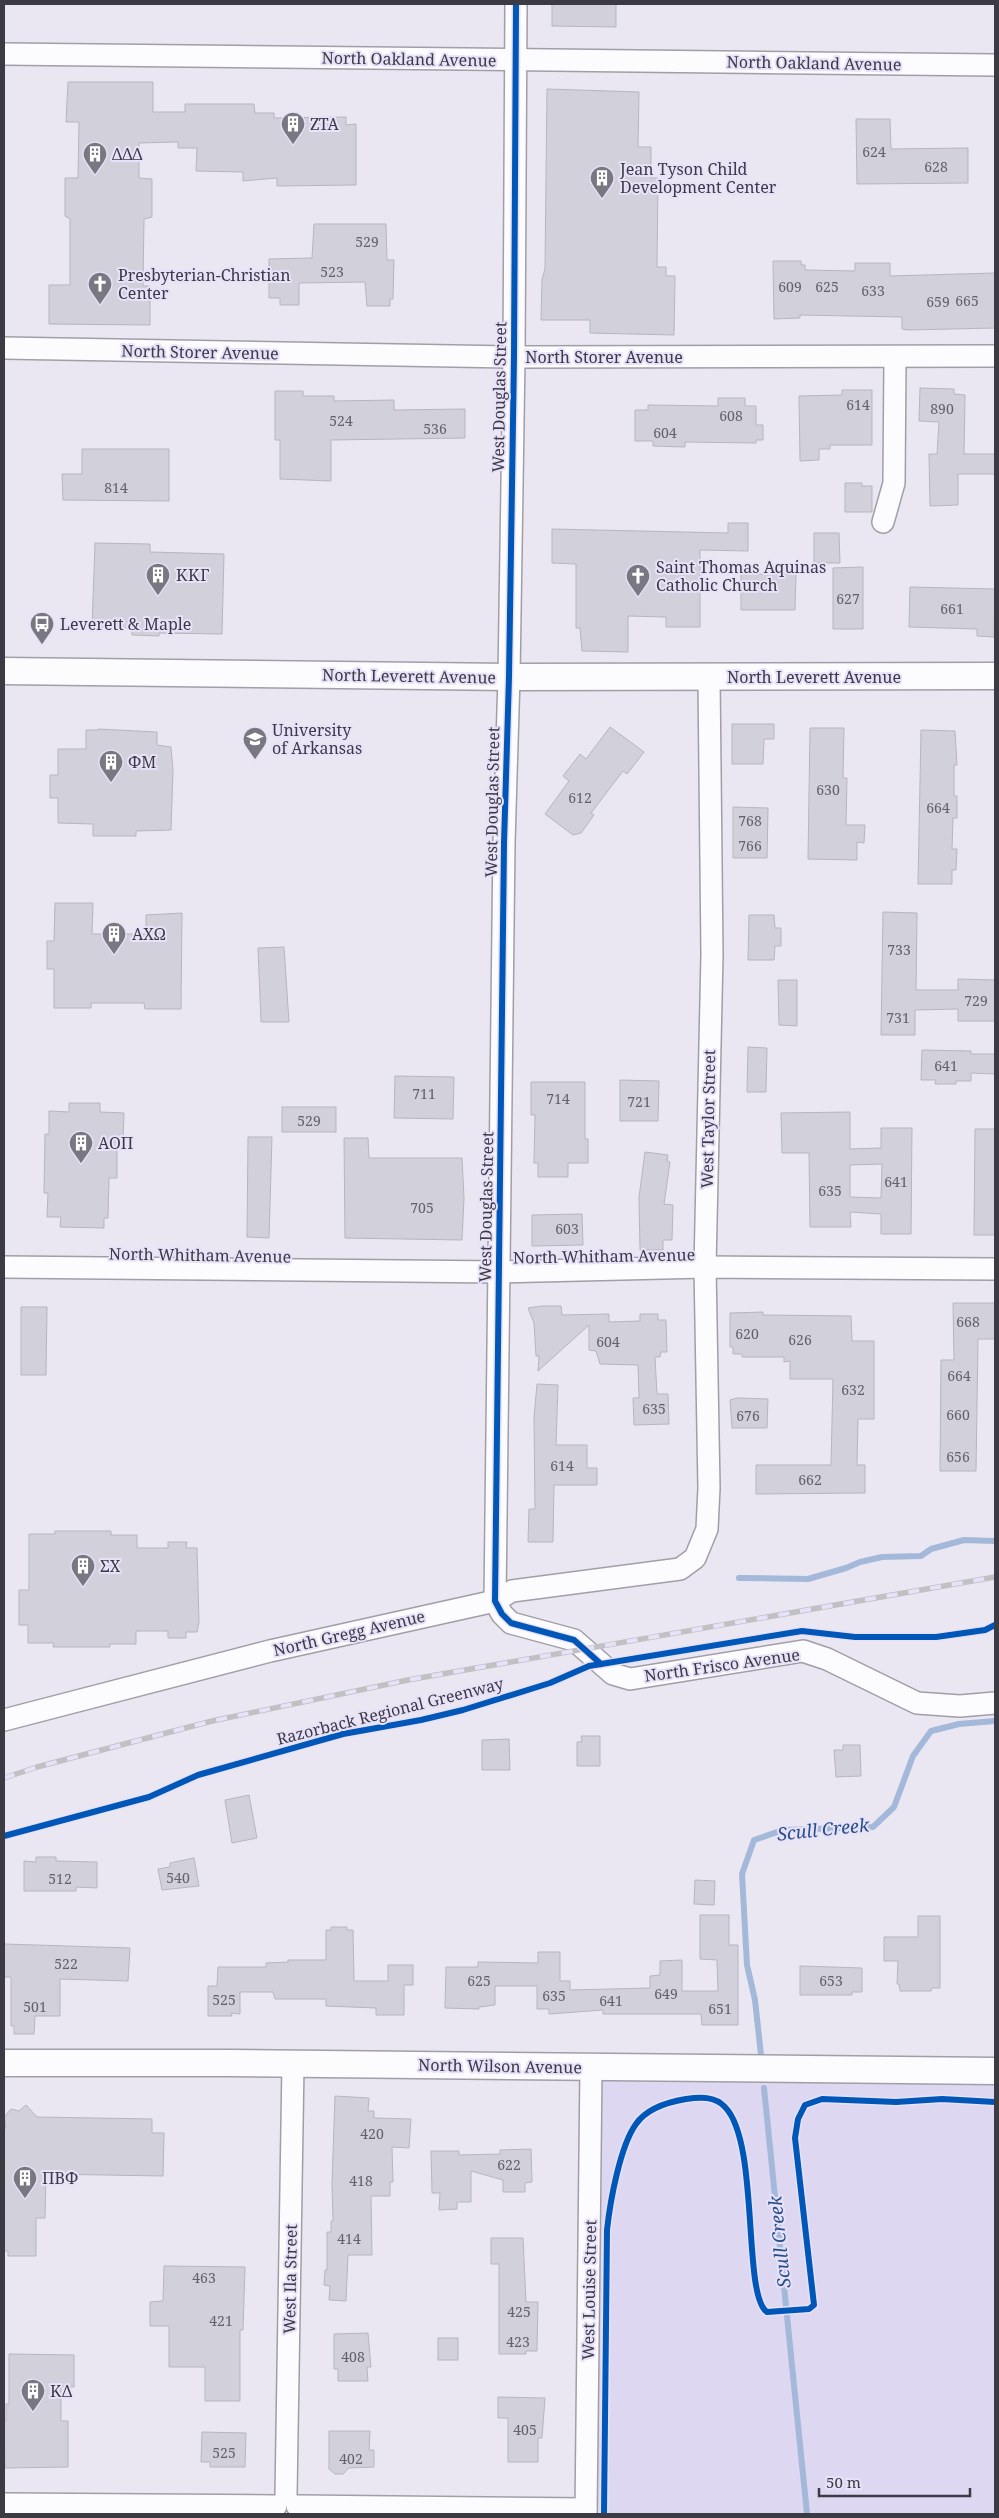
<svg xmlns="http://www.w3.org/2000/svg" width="999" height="2518" font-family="'Noto Serif',serif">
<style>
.green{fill:#ded7f1}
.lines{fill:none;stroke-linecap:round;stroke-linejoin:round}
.stream{stroke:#a4b8da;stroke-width:6}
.building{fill:#d2d0da;stroke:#b7b5be;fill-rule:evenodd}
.minor-casing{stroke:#a19ea8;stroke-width:24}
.tertiary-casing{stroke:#a19ea8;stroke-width:29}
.minor{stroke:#fcfbfd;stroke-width:21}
.tertiary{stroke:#fcfbfd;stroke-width:26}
.rail-casing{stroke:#c1c0c3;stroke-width:5.5}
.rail{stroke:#e7e1f9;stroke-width:4;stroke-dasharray:11;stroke-linecap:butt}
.cycleway-casing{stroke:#e7e1f9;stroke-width:9}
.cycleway{stroke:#0057b8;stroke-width:6}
.labels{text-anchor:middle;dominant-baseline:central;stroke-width:4;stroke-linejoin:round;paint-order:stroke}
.number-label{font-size:14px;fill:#63616a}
.street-label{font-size:16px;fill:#3c3a43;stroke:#e7e1f9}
.poi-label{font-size:16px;fill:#3c3a43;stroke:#e7e1f9;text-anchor:start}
.water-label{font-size:18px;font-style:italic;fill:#274f87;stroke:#e7e1f9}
</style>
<rect width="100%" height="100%" fill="#eae7f3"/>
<!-- green -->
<polygon class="green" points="591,2067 995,2071 995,2514 586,2514"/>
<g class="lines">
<!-- stream -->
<g class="stream">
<polyline points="739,1578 808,1579 846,1568 860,1562 882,1557 921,1556 931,1549 964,1540 995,1541"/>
<polyline points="761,2055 755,2000 747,1965 742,1874 754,1840 783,1830 873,1827 894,1807 913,1756 931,1731 959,1724 995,1721"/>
<polyline points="764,2088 807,2514"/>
</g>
</g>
<!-- building -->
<g class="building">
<polygon points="552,4 616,4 616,27 552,26"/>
<polygon points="68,82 153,82 153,112 185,112 185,104 254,104 255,113 274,113 274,118 346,117 346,125 356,124 356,185 277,186 277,178 243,181 243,172 196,171 197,148 178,148 178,142 139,143 139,178 152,179 152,217 144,219 143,286 150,286 150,325 49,324 49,285 70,285 70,219 65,216 65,178 78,178 79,122 66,122"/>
<polygon points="547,89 639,92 638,147 651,147 651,178 658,178 657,267 666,267 666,276 675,276 674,335 590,333 590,320 541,320 542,279 545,269"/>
<polygon points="856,119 890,119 891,149 968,148 968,183 857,184"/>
<polygon points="314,224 386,224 387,260 394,260 393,299 390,299 390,306 367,306 365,282 299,283 299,305 280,305 280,298 269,298 269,259 312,258"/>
<polygon points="773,261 801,261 801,265 805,265 805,270 855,271 855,263 890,263 890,276 995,273 995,328 908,330 902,329 902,317 800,315 800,318 774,319"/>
<polygon points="920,388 954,389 954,394 965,395 964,454 995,454 995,474 958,474 958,505 930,506 929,454 937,454 939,422 919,421"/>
<polygon points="842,390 872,390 872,445 830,445 830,449 819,449 819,460 800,461 799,396 842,395"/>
<polygon points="275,391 303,391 303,396 334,396 334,401 394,400 394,410 465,409 465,438 331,440 331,481 280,479 280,440 275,440"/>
<polygon points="718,398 745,398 745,406 756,406 756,425 763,425 763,440 756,440 756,443 685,442 685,447 653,446 653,441 635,441 635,410 648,410 648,405 718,406"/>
<polygon points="82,449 169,449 169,501 63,500 62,474 82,474"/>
<polygon points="845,483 862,483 862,486 872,486 872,512 845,512"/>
<polygon points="728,523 748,523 748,551 700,550 700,627 666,627 666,617 628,616 628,652 582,651 580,628 576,628 576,564 552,563 552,529 728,533"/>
<polygon points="814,533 839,533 840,563 814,563"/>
<polygon points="95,543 150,544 150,552 224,554 222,634 159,633 159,636 132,635 132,628 92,627"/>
<polygon points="863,567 863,629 833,629 833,568"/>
<polygon points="741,574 796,574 795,610 741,610"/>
<polygon points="910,587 995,589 994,637 977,636 977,629 909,627"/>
<polygon points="732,724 774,724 774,739 764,739 763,764 732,764"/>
<polygon points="610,727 644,752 627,774 623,771 591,813 594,815 581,833 573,835 545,814 569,781 563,776 580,754 586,759"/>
<polygon points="810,728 844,728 843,778 847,778 846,825 865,825 864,843 857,842 857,860 808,859"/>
<polygon points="98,729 157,732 157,745 171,747 173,770 171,830 136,831 136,836 93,836 93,824 58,823 58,798 50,798 50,775 58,775 58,749 86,749 86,730 98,730"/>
<polygon points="921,730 955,731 957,765 954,765 954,796 957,796 957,818 953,818 952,849 957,849 956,870 952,870 952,884 918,884"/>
<polygon points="733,807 768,808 767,858 733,858"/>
<polygon points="55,903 93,903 92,934 146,934 146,915 182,913 181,1009 145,1009 144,1003 91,1003 91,1008 54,1008 54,969 47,969 47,941 54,941"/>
<polygon points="883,912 917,913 916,990 958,990 958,979 995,980 995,1021 958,1021 958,1009 915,1010 915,1035 881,1035"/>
<polygon points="749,915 774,915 775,928 781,928 781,946 775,946 774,960 748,960"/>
<polygon points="284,947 289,1022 261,1022 258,948"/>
<polygon points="778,980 797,980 797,1026 779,1025"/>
<polygon points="748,1047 767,1048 766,1092 747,1092"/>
<polygon points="922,1050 971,1051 971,1054 995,1054 995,1074 971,1073 971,1081 956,1081 956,1084 935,1084 936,1080 921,1080"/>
<polygon points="395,1076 454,1077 453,1119 394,1118"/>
<polygon points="620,1080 659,1081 658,1121 620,1121"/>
<polygon points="531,1082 585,1082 585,1139 588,1139 588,1163 568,1163 568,1177 538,1177 538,1163 534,1163 535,1115 531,1115"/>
<polygon points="69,1103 100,1103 100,1112 124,1113 123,1140 117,1140 117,1178 109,1178 108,1218 104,1218 104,1228 60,1227 61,1217 47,1217 48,1193 44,1193 45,1134 49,1134 49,1111 69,1112"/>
<rect x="282" y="1107" width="54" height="25"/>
<path d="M850,1112V1149L881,1148V1128H912L911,1234H881V1214L850,1212L851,1227H810L809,1153H782L781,1113ZM882,1164L881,1198L850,1197V1165Z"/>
<polygon points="975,1129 995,1129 995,1235 974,1235"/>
<polygon points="248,1137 272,1137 269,1238 247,1237"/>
<polygon points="344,1138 368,1138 369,1158 462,1158 464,1198 462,1240 345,1238"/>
<polygon points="645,1152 668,1155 667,1161 670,1162 664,1204 673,1205 672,1240 663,1240 663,1250 640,1250 639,1197"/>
<polygon points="582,1214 583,1245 532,1246 532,1215"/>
<polygon points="953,1303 995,1303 995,1339 978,1339 976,1471 940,1471 941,1360 954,1360"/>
<polygon points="542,1306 561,1306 562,1315 609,1314 609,1322 640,1321 640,1314 658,1314 658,1320 666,1320 667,1352 661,1352 660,1357 655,1357 657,1394 668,1394 669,1424 634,1425 633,1398 639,1398 638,1365 600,1364 596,1351 589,1350 589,1325 538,1371 539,1356 536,1356 534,1323 528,1308"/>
<polygon points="21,1307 47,1307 46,1375 21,1375"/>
<polygon points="763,1312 763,1315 851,1316 852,1341 874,1341 874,1419 858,1419 857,1465 865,1465 865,1493 756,1494 756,1465 831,1465 833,1379 790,1379 790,1361 784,1362 784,1357 742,1357 742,1354 733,1354 733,1347 730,1347 730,1313"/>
<polygon points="537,1384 558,1385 556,1445 587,1445 587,1468 597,1468 597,1485 554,1485 553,1542 528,1542 529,1509 535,1509 534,1418"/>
<polygon points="737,1398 768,1399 767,1428 732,1428 730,1400"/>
<polygon points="55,1531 111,1531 111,1535 137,1535 137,1548 168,1548 168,1542 187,1542 186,1548 197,1548 199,1622 197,1632 186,1632 186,1638 168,1638 168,1631 136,1631 136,1644 110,1644 110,1647 53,1647 54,1643 28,1643 28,1625 19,1625 19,1590 29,1590 29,1534 55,1534"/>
<polygon points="581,1736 600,1736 600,1766 577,1766 577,1742 582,1742"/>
<polygon points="509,1739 510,1770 482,1770 482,1740"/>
<polygon points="843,1745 860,1745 861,1776 836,1777 834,1750 843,1750"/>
<polygon points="249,1795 257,1838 232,1843 225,1800"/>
<polygon points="36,1857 56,1857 56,1861 97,1862 97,1888 76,1887 76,1891 24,1891 24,1861 36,1862"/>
<polygon points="194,1858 199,1886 162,1890 158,1869 170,1867 170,1863"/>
<polygon points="695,1880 715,1881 714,1905 694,1904"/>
<polygon points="700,1915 729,1915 729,1945 738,1945 738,2025 702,2025 701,2014 603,2014 603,2010 549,2014 549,2009 537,2009 537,1986 495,1986 495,2005 479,2007 479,2009 445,2008 446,1967 478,1967 478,1962 538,1963 538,1952 560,1952 560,1981 570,1981 570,1990 650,1988 650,1976 660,1975 660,1961 682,1960 682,1991 718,1991 717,1960 700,1959"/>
<polygon points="918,1916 940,1916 940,1988 932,1988 931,1991 900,1991 899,1984 897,1984 898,1961 884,1961 884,1937 918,1937"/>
<polygon points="331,1927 347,1927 347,1930 353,1930 354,1981 388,1981 388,1965 413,1965 413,1985 404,1985 404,2015 376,2015 376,2008 326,2006 326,1999 275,1999 273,1992 240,1992 240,2014 231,2013 232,2016 208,2016 208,1986 217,1986 218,1967 266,1967 266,1963 288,1962 288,1960 326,1960 326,1930 331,1930"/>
<polygon points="4,1944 130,1948 128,1981 60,1979 60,2016 35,2016 34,2034 14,2034 14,2026 11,2026 11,1977 4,1977"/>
<polygon points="800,1966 862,1968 862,1992 852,1992 852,1995 800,1995"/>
<polygon points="335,2096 369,2098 368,2111 374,2111 374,2118 411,2119 409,2148 392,2147 393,2182 390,2182 390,2196 371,2196 372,2255 348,2255 346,2301 329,2300 330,2286 324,2285 325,2270 327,2270 327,2232 331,2232 331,2221 333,2221 332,2184"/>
<polygon points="26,2105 37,2117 152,2119 152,2133 164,2133 163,2176 46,2174 45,2218 36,2218 36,2256 8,2256 8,2251 4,2251 4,2130 6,2127 4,2117 11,2109 19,2111"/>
<polygon points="531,2149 532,2182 525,2183 525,2192 503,2192 503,2180 471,2171 471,2202 457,2202 457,2209 439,2210 440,2193 432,2193 431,2151 459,2151 459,2155 500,2154 500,2150"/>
<polygon points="491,2238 523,2238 526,2302 538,2302 537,2351 526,2351 526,2354 499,2354 499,2264 491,2264"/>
<polygon points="164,2266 245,2267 243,2330 240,2330 240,2401 205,2401 205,2367 169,2367 169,2326 150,2326 150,2302 163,2301"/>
<polygon points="368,2333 371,2367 367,2367 368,2381 338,2381 338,2369 334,2369 334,2334"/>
<rect x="438" y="2338" width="20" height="22"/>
<polygon points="9,2354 74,2355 74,2387 61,2387 61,2421 68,2421 68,2467 5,2468 4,2421 6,2421 6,2404 9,2404"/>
<polygon points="498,2397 545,2398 542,2438 538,2438 538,2462 508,2462 508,2418 498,2418"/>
<polygon points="329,2431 370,2431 369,2450 374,2450 374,2467 349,2468 343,2474 335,2474 329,2469"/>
<polygon points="202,2432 246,2433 245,2467 210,2467 210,2462 201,2462"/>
</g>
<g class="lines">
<defs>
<g id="minor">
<polyline points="516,4 514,357 509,677 504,843 495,1601 502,1614 511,1623 574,1640 613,1674 630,1679 803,1651 827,1659 917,1703 960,1706 995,1703"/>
<polyline points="4,54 995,65"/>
<polyline points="4,348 514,357 995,356"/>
<polyline points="883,522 894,483 895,358"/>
<polyline points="4,1267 500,1272 705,1267 995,1269"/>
<polyline points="4,1720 270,1651 495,1601 512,1591 680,1569 695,1558 707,1529 709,1488 705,1267 712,955 709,678"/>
<polyline points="286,2495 293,2064"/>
<polyline points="4,2504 276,2506"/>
<polyline points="297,2506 586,2509"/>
<polyline points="586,2514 591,2067"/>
</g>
<g id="tertiary">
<polyline points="4,671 509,677 995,676"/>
<polyline points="4,2063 230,2063 995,2071"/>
</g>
</defs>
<!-- minor casing -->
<use href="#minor" class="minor-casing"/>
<!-- tertiary casing -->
<use href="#tertiary" class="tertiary-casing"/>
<!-- minor -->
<use href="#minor" class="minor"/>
<!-- tertiary -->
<use href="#tertiary" class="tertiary"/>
<defs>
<polyline id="rail" points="4,1778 37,1767 212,1721 408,1680 995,1577"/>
</defs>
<!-- rail casing -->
<use href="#rail" class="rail-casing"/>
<!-- rail -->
<use href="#rail" class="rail"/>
<defs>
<g id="cycleway">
<polyline points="516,4 514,357 509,677 504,843 495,1601 502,1614 511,1623 574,1640 601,1664"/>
<polyline points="4,1836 149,1797 198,1775 343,1734 421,1720 463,1710 550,1683 589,1666 802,1631 855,1637 936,1637 985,1630 995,1625"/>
<path d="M604,2514L607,2230C610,2202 620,2146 636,2124C647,2108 668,2102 686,2099C700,2097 715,2096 725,2107C760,2143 742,2295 767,2312L809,2309L814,2305L795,2138L798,2119L805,2105L822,2099L896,2102L942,2099L995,2102"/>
</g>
</defs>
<!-- cycleway casing -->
<use href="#cycleway" class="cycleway-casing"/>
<!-- cycleway -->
<use href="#cycleway" class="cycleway"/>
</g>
<!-- icons -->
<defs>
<symbol id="building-pin" viewBox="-11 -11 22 30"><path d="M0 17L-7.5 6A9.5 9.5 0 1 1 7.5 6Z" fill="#797781" stroke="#e7e1f9"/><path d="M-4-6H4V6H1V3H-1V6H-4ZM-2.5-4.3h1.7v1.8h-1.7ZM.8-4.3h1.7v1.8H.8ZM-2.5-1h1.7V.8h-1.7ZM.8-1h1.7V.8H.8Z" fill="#fff"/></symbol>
<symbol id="church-pin" viewBox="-11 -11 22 30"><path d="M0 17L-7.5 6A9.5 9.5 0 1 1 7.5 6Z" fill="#797781" stroke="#e7e1f9"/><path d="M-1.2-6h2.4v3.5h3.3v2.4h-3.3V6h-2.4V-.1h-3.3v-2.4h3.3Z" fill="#fff"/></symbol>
<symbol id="bus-pin" viewBox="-11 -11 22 30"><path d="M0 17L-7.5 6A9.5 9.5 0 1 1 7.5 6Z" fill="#797781" stroke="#e7e1f9"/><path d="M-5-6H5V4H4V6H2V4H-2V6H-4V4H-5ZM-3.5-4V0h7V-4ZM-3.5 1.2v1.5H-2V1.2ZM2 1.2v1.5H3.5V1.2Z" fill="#fff"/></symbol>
<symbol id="university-pin" viewBox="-11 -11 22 30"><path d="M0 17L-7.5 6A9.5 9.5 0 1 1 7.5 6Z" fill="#797781" stroke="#e7e1f9"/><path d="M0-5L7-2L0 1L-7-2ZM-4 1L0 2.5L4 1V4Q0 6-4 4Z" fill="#fff"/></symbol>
</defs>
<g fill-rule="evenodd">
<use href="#building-pin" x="279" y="110" width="28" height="38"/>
<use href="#building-pin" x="81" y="140" width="28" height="38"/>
<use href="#building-pin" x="588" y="164" width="28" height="38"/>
<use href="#church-pin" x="86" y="270" width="28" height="38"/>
<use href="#building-pin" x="144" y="561" width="28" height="38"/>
<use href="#church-pin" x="624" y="562" width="28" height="38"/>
<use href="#bus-pin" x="28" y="610" width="28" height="38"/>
<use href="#university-pin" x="241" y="725" width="28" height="38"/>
<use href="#building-pin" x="97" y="748" width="28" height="38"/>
<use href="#building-pin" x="100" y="920" width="28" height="38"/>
<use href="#building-pin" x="67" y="1129" width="28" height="38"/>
<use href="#building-pin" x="69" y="1552" width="28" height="38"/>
<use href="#building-pin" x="11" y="2164" width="28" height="38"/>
<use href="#building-pin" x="19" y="2377" width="28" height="38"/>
</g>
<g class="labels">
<!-- number labels -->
<g class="number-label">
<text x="874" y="151">624</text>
<text x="936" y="166">628</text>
<text x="367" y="241">529</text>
<text x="332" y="271">523</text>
<text x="790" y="286">609</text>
<text x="827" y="286">625</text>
<text x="873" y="290">633</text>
<text x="967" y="300">665</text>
<text x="938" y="301">659</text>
<text x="858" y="404">614</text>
<text x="942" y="408">890</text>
<text x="731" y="415">608</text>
<text x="341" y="420">524</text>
<text x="435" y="428">536</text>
<text x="665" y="432">604</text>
<text x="116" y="487">814</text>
<text x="848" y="598">627</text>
<text x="952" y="608">661</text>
<text x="828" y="789">630</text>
<text x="580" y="797">612</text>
<text x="938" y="807">664</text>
<text x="750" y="820">768</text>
<text x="750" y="845">766</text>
<text x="899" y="949">733</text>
<text x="976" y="1000">729</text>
<text x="898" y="1017">731</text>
<text x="946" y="1065">641</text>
<text x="424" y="1093">711</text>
<text x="558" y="1098">714</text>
<text x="639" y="1101">721</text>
<text x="309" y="1120">529</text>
<text x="896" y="1181">641</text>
<text x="830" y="1190">635</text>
<text x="422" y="1207">705</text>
<text x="567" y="1228">603</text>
<text x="968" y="1321">668</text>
<text x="747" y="1333">620</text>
<text x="800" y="1339">626</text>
<text x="608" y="1341">604</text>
<text x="959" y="1375">664</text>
<text x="853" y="1389">632</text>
<text x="654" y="1408">635</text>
<text x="958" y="1414">660</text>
<text x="748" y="1415">676</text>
<text x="958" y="1456">656</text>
<text x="562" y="1465">614</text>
<text x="810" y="1479">662</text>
<text x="178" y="1877">540</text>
<text x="60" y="1878">512</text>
<text x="66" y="1963">522</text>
<text x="479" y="1980">625</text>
<text x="831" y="1980">653</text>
<text x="666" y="1993">649</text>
<text x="554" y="1995">635</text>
<text x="224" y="1999">525</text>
<text x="611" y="2000">641</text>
<text x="35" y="2006">501</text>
<text x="720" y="2008">651</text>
<text x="372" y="2133">420</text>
<text x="509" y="2164">622</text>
<text x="361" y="2180">418</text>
<text x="349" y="2238">414</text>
<text x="204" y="2277">463</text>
<text x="519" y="2311">425</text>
<text x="221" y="2320">421</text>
<text x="518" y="2341">423</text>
<text x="353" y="2356">408</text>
<text x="525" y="2429">405</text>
<text x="224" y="2452">525</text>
<text x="351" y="2458">402</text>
</g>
<!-- street labels -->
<g class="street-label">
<text transform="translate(409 59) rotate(1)">North Oakland Avenue</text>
<text transform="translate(814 63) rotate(1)">North Oakland Avenue</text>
<text transform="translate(200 352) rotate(1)">North Storer Avenue</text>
<text x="604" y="357">North Storer Avenue</text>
<text transform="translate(499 397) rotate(-89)">West Douglas Street</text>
<text transform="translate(409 676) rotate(1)">North Leverett Avenue</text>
<text x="814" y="677">North Leverett Avenue</text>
<text transform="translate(492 802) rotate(-89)">West Douglas Street</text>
<text transform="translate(708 1119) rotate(-89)">West Taylor Street</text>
<text transform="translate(486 1207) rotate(-89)">West Douglas Street</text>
<text transform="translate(200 1255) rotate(1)">North Whitham Avenue</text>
<text transform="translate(604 1256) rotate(-1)">North Whitham Avenue</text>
<text transform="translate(349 1633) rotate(-13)">North Gregg Avenue</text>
<text transform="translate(722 1665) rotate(-8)">North Frisco Avenue</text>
<text transform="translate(390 1711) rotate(-14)">Razorback Regional Greenway</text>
<text transform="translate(500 2066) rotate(1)">North Wilson Avenue</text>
<text transform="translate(290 2279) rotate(-89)">West Ila Street</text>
<text transform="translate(589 2290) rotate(-89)">West Louise Street</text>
</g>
<!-- poi labels -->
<g class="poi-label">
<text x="310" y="124">ΖΤΑ</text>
<text x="112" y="154">ΔΔΔ</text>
<text x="620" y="169">Jean Tyson Child<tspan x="620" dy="18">Development Center</tspan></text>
<text x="118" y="275">Presbyterian-Christian<tspan x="118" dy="18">Center</tspan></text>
<text x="656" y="567">Saint Thomas Aquinas<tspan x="656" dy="18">Catholic Church</tspan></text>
<text x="176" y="575">ΚΚΓ</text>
<text x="60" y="624">Leverett &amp; Maple</text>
<text x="272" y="730">University<tspan x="272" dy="18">of Arkansas</tspan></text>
<text x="128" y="762">ΦΜ</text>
<text x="132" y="934">ΑΧΩ</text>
<text x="98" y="1143">ΑΟΠ</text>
<text x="100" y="1566">ΣΧ</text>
<text x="42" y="2178">ΠΒΦ</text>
<text x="50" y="2391">ΚΔ</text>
</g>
<!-- water labels -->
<g class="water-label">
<text transform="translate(823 1829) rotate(-6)">Scull Creek</text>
<text transform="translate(779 2242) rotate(-96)">Scull Creek</text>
</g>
</g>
<!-- border -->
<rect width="999" height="2518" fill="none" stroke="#3c3a43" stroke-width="10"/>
<!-- scale -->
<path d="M819 2488v8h151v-8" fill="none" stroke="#3c3a43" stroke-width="2.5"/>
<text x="826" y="2488" font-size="15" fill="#3c3a43" stroke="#e7e1f9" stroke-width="4" paint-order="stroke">50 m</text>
</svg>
